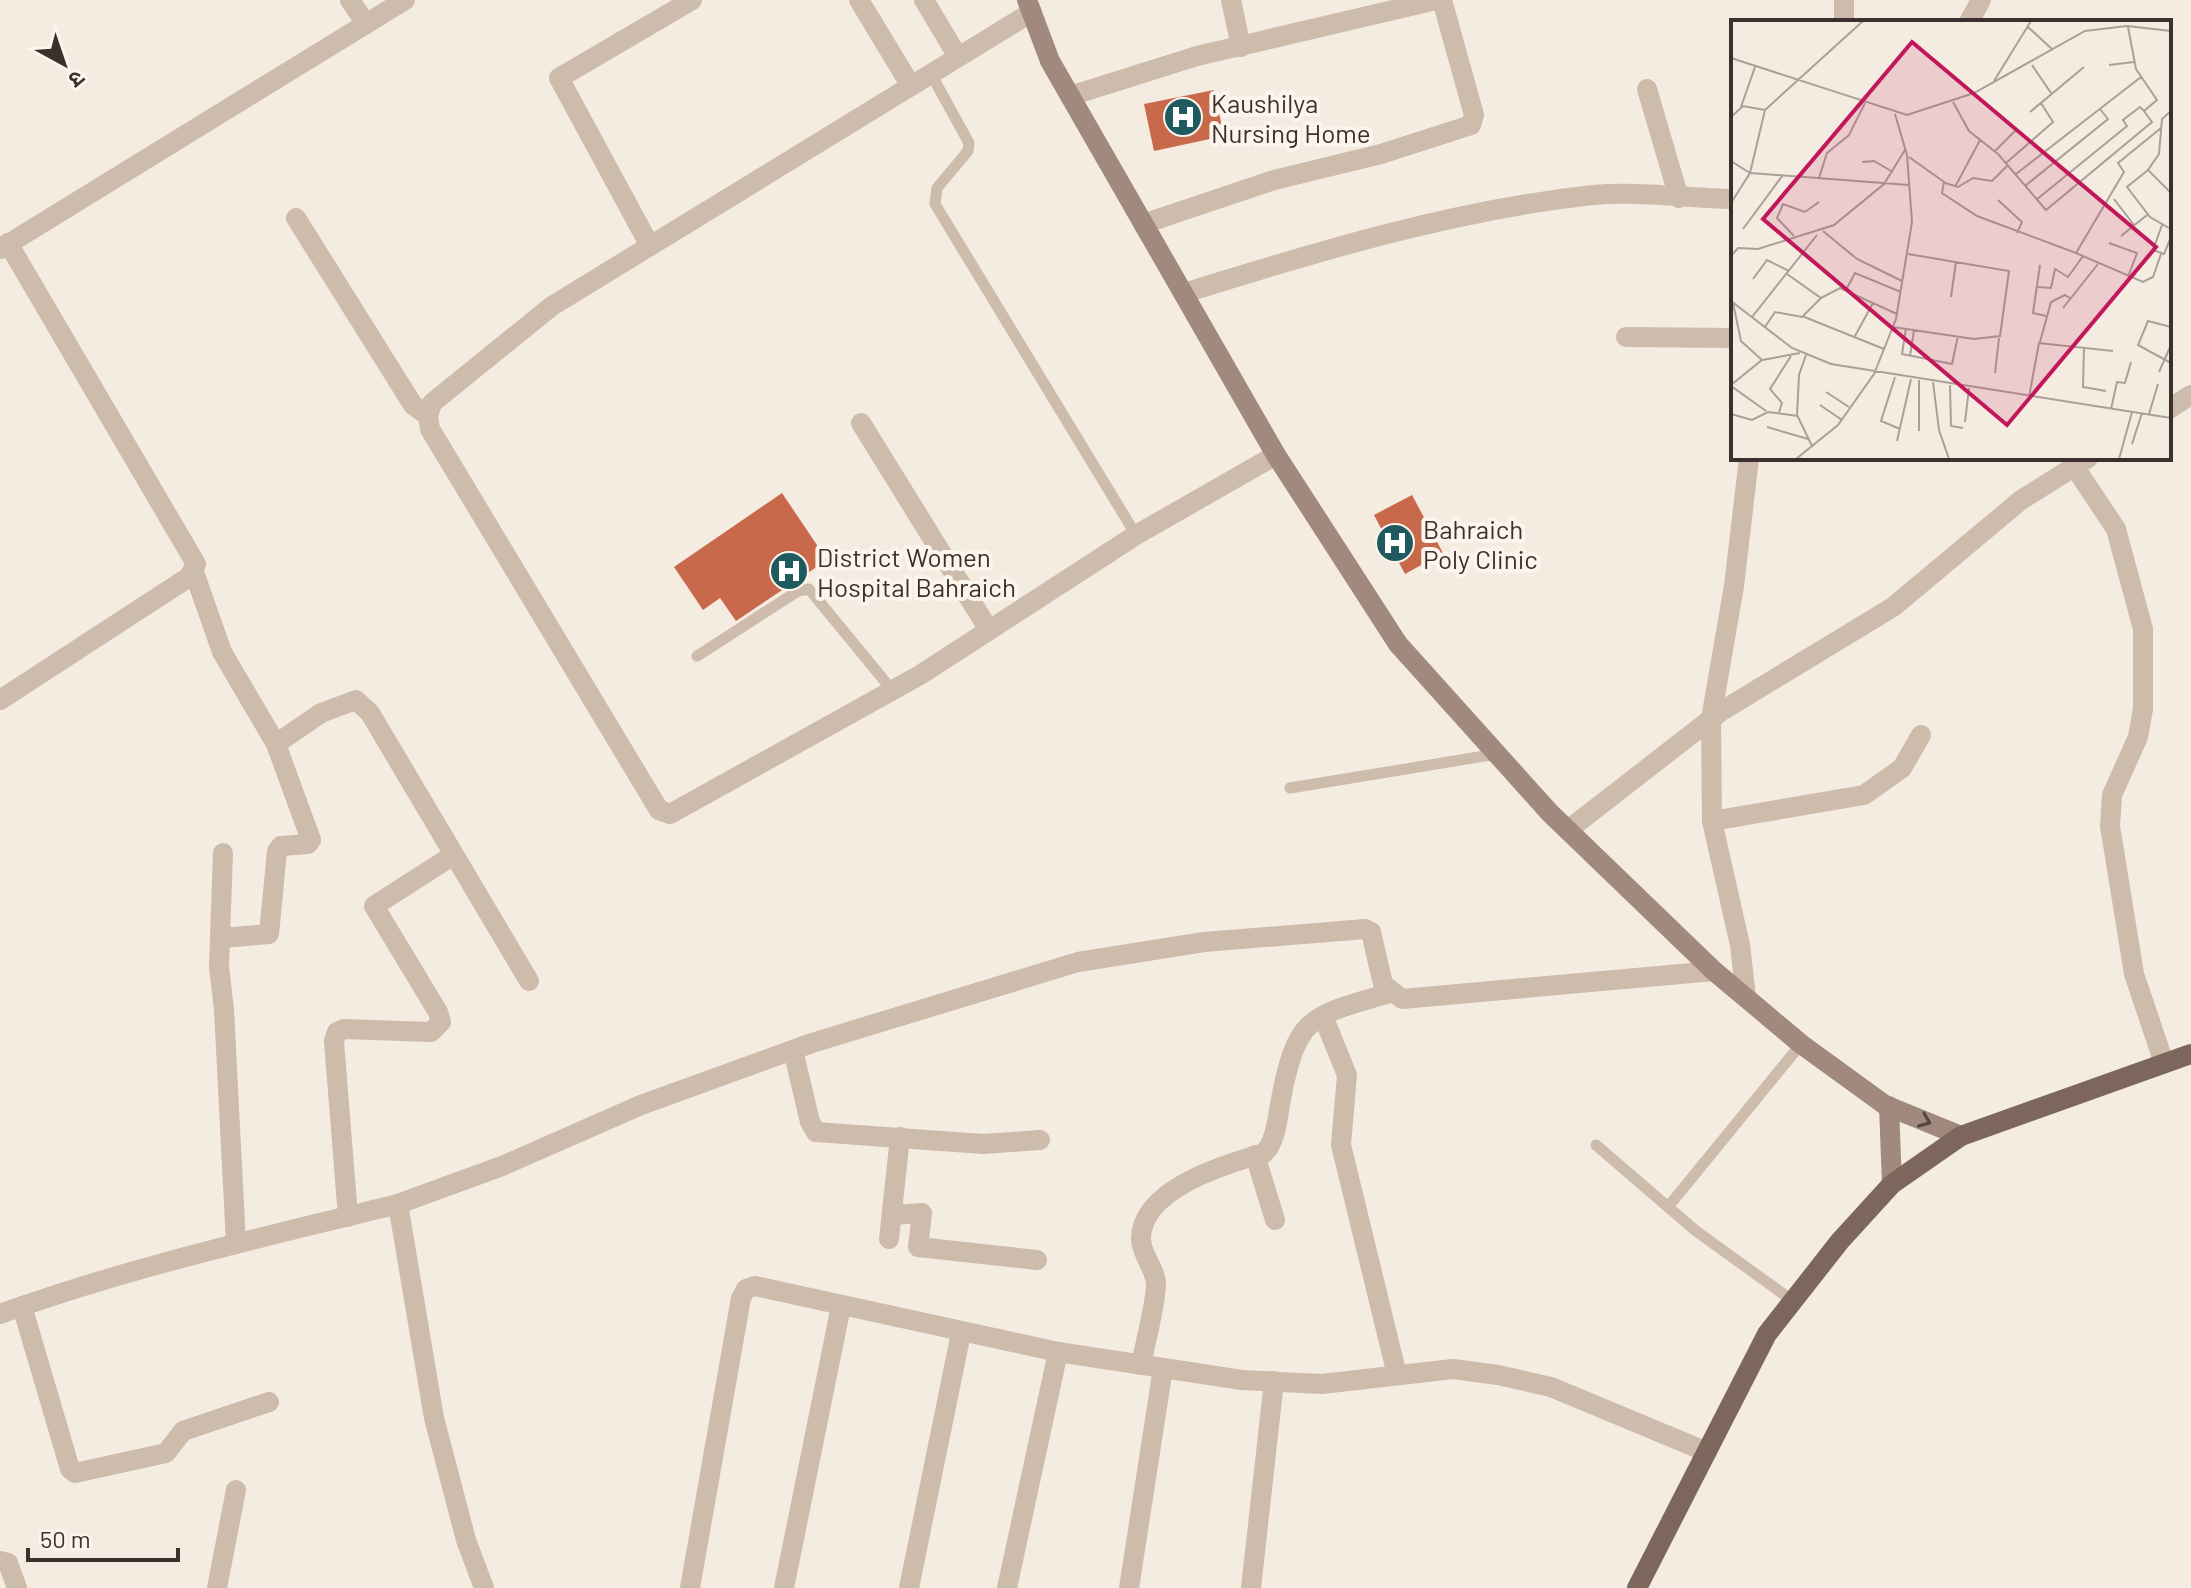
<svg xmlns="http://www.w3.org/2000/svg" width="2191" height="1588" font-family="Barlow,'Noto Sans Devanagari',sans-serif">
<style>
.building{fill:#c8694b}
.lines{fill:none;stroke-linecap:round;stroke-linejoin:round}
.lane{stroke:#cdbbac;stroke-width:11}
.street{stroke:#cdbbac;stroke-width:20}
.secondary{stroke:#a18a7d;stroke-width:20}
.primary{stroke:#7d675c;stroke-width:20}
.oneway{stroke:#544640}
.labels{text-anchor:middle;dominant-baseline:central;stroke-width:8;stroke-linejoin:round;paint-order:stroke}
.poi-label{font-size:26px;fill:#3b302b;stroke:#fbf5ee;text-anchor:start}
.inset-road{fill:none;stroke:#aaa098;stroke-width:2}
.view{fill:#c2185b;fill-opacity:0.15;stroke:#c2185b;stroke-width:4}
.inset-edge{fill:none;stroke:#3b302b;stroke-width:4}
</style>
<rect width="100%" height="100%" fill="#f4ebe1"/>
<!-- building -->
<g class="building">
<polygon points="1214,90 1224,136 1154,151 1144,104"/>
<polygon points="782,493 827,560 736,621 720,598 703,610 674,567"/>
<polygon points="1412,495 1443,553 1405,574 1374,515"/>
</g>
<g class="lines">
<!-- lane -->
<g class="lane">
<polyline points="931,74 969,143 968,151 937,188 935,204 1136,535"/>
<polyline points="697,656 798,591 809,589 892,690"/>
<polyline points="1290,788 1497,754"/>
<polyline points="1596,1145 1696,1231 1793,1301"/>
<polyline points="1668,1207 1801,1044"/>
</g>
<!-- street -->
<g class="street">
<polyline points="350,0 366,24"/>
<polyline points="859,0 911,86"/>
<polyline points="924,0 958,57"/>
<polyline points="1231,0 1241,47"/>
<polyline points="1844,0 1844,22"/>
<polyline points="1032,12 552,306 432,403 428,416 430,429 659,810 670,814 920,675 1136,535 1276,455"/>
<polyline points="1969,22 1981,0"/>
<polyline points="1647,89 1679,198"/>
<polyline points="1070,96 1197,56 1436,0"/>
<polyline points="296,218 413,405 428,416"/>
<polyline points="1143,224 1274,180 1381,154 1471,125 1474,115 1442,0"/>
<polyline points="650,246 559,78 692,0"/>
<polyline points="0,249 405,0"/>
<path d="M1184,293C1316,252 1454,210 1593,195C1638,191 1687,198 1733,199"/>
<polyline points="1626,337 1733,338"/>
<polyline points="2169,409 2191,395"/>
<polyline points="861,423 989,630"/>
<polyline points="2074,466 2116,529 2143,629 2143,709 2138,737 2112,795 2110,826 2134,974 2164,1063"/>
<polyline points="194,572 222,652 276,744 311,840 308,844 281,846 277,851 269,934 222,938"/>
<polyline points="0,700 189,577 196,564 8,243"/>
<polyline points="276,744 321,713 356,700 370,713 529,981"/>
<polyline points="1712,821 1864,795 1902,768 1921,735"/>
<polyline points="1568,830 1720,712 1893,607 2021,500 2088,458"/>
<polyline points="223,853 219,966 224,1010 236,1244"/>
<polyline points="1746,997 1740,945 1712,821 1711,719 1734,586 1749,458"/>
<polyline points="1323,1016 1347,1075 1341,1145 1397,1375"/>
<polyline points="793,1050 810,1122 816,1132 983,1144 1040,1140"/>
<polyline points="1255,1155 1275,1220"/>
<polyline points="892,1215 922,1213 918,1247 1037,1260"/>
<polyline points="348,1217 334,1041 337,1032 344,1029 431,1032 441,1022 438,1012 374,906 452,856"/>
<polyline points="889,1239 900,1137"/>
<polyline points="22,1306 70,1469 75,1473 166,1453 183,1431 269,1402"/>
<path d="M0,1314C130,1267 264,1237 398,1204"/>
<path d="M1141,1365C1146,1339 1154,1312 1156,1286C1157,1271 1142,1256 1141,1240C1140,1189 1226,1164 1264,1153L1269,1147C1277,1133 1278,1114 1281,1099C1297,1014 1312,1016 1390,993"/>
<polyline points="0,1561 8,1563 17,1588"/>
<polyline points="217,1588 236,1490"/>
<polyline points="484,1588 466,1540 434,1418 398,1204 502,1166 641,1105 812,1043 1078,962 1204,942 1365,929 1371,932 1383,984 1402,999 1714,971"/>
<polyline points="690,1588 741,1298 746,1289 755,1286 1058,1352 1242,1380 1322,1384 1453,1369 1498,1375 1551,1387 1707,1452"/>
<polyline points="784,1588 841,1306"/>
<polyline points="909,1588 961,1333"/>
<polyline points="1007,1588 1058,1352"/>
<polyline points="1129,1588 1163,1368"/>
<polyline points="1251,1588 1274,1381"/>
</g>
<!-- secondary -->
<g class="secondary">
<polyline points="1027,0 1050,61 1276,455 1398,644 1550,813 1714,971 1801,1044 1885,1105 1961,1136"/>
<polyline points="1889,1106 1892,1184"/>
</g>
<!-- primary -->
<polyline class="primary" points="1637,1588 1767,1334 1840,1241 1892,1184 1961,1136 2191,1054"/>
</g>
<!-- one-way arrows -->
<defs><path id="oneway-chevron" d="M-2-3.5L2.5 0L-2 3.5" fill="none" stroke-width="1.6" stroke-linecap="round" stroke-linejoin="round" transform="scale(2)"/></defs>
<use class="oneway" href="#oneway-chevron" transform="translate(1925 1121) rotate(22)"/>
<!-- icons -->
<defs>
<symbol id="hospital-disc" viewBox="-11 -11 22 22"><circle r="9.5" fill="#1f5a5e" stroke="#fbf5ee"/><path d="M-5-5h3v3.5h4V-5h3V5h-3V1.5h-4V5h-3Z" fill="#fff"/></symbol>
</defs>
<g fill-rule="evenodd">
<use href="#hospital-disc" x="1161" y="95" width="44" height="44"/>
<use href="#hospital-disc" x="1373" y="521" width="44" height="44"/>
<use href="#hospital-disc" x="767" y="549" width="44" height="44"/>
</g>
<g class="labels">
<!-- poi labels -->
<g class="poi-label">
<text x="1211" y="102">Kaushilya<tspan x="1211" dy="30">Nursing Home</tspan></text>
<text x="1423" y="528">Bahraich<tspan x="1423" dy="30">Poly Clinic</tspan></text>
<text x="817" y="556">District Women<tspan x="817" dy="30">Hospital Bahraich</tspan></text>
</g>
</g>
<!-- overview -->
<g transform="translate(1731 20)">
<rect width="440" height="440" fill="#f4ebe1"/>
<path class="inset-road" d="M297,7L322,30M0,38L176,95L243,73L354,11L396,6L440,11M301,45L320,73M378,45L403,42M263,61L300,1M222,82L238,111L267,134L315,190L421,102L413,91L426,80L405,49L397,7M10,87L24,47M440,91L431,99L428,134L417,150L440,173M299,92L353,47M0,97L12,86L34,90M264,131L286,109M178,137L213,162L211,173L246,196L345,233L393,152L387,143L430,108M0,141L19,153L178,165M131,142L143,141L162,152M275,143L322,102L310,83M417,150L396,167L419,197L438,208M285,154L410,57M88,158L96,133L118,115L134,83M214,163L227,167L242,158L261,161L277,145M294,166L377,99L369,89M224,167L249,120M383,179L403,205M267,180L291,202L286,213M305,180L396,106L392,100L409,87L413,91M0,183L19,153L34,90L132,1M431,205L422,230L433,234L440,217M12,209L52,155M92,211L126,239L171,261M63,216L46,198L52,184L74,192L88,182M390,216L416,195M378,223L406,233L397,257M345,233L412,262L422,257L430,234M0,236L7,228L27,229L103,205L153,164L174,130M309,245L302,293L315,296M56,254L90,278L109,268L166,294M22,259L36,240L58,251M306,267L320,268L324,249L337,257L352,236M115,270L124,253L170,272M220,277L225,242M0,281L61,328L100,344L440,398M2,283L10,321L31,340M332,288L367,244M71,296L153,329M21,297L86,215M34,307L44,292L71,297L90,278M162,307L243,319L269,316L278,251L177,234M440,307L417,301L407,325L440,343M175,308L171,334L221,344L227,316M124,316L142,283M309,322L320,282L334,275L340,279M353,328L352,367L375,371M75,335L68,355L66,395L81,426M179,336L183,310M428,352L440,325M264,353L268,318M164,357L150,401L169,409M188,360V411M202,362L208,410L218,439M0,365L31,340L69,333M219,365L220,406L232,408M0,366L35,391M95,372L118,387M298,377L308,323L382,331M89,385L111,400M380,389L386,362L394,363L400,342M48,392L51,383L39,369L60,336M0,394L21,400L37,392L67,396M418,394L427,364M234,402L238,368M36,407L77,419M166,421L180,359M401,424L411,393M65,439L107,405L143,354L165,299L181,202L176,135L164,94M388,439L401,392"/>
<path class="view" d="M181,22L425,227L276,405L32,199Z"/>
<rect width="440" height="440" class="inset-edge"/>
</g>
<!-- north arrow -->
<g transform="translate(64 64) rotate(140)" stroke="#fbf5ee" stroke-width="6" paint-order="stroke">
<path d="M0-6L14 30L0 20L-14 30Z" fill="#3b302b"/>
<text y="-12" font-size="22" font-weight="bold" text-anchor="middle" fill="#3b302b">उ</text>
</g>
<!-- scale -->
<path d="M28 1548v12h150v-12" fill="none" stroke="#3b302b" stroke-width="4"/>
<text x="40" y="1548" font-size="24" fill="#3b302b" stroke="#fbf5ee" stroke-width="6" paint-order="stroke">50 m</text>
</svg>
